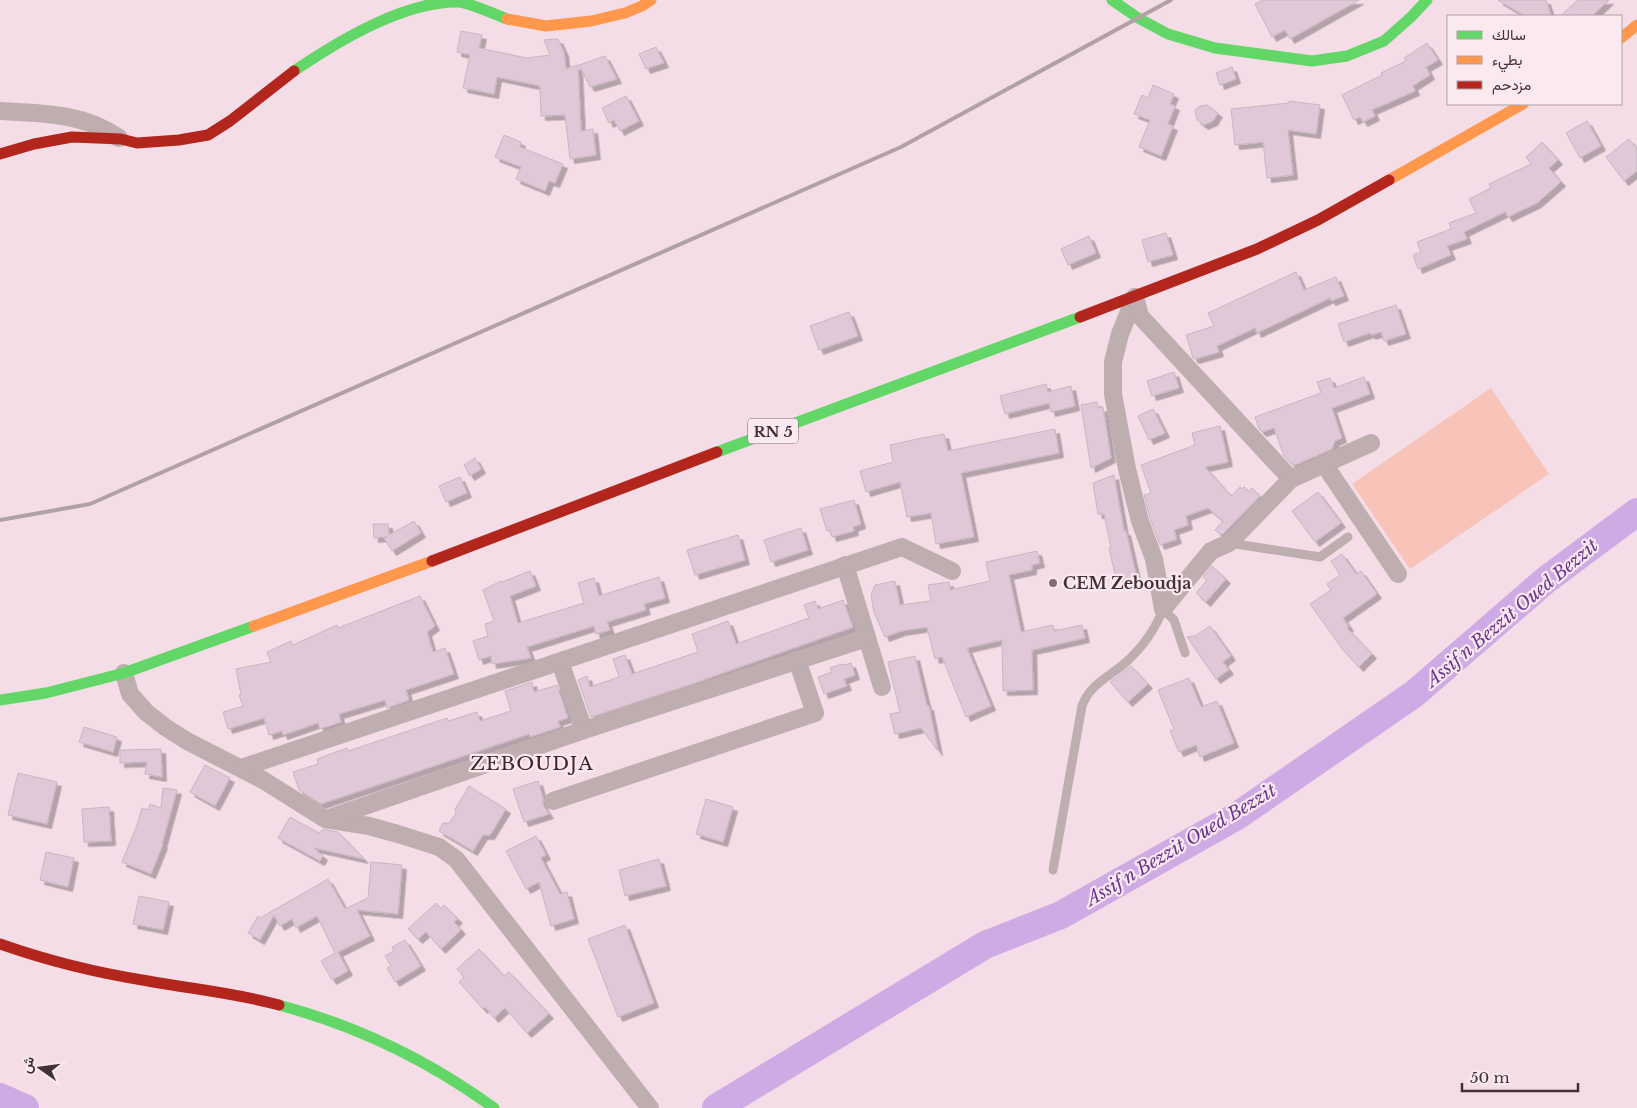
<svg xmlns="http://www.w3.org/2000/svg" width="1637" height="1108" font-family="'Libre Baskerville',Vazirmatn,serif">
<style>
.green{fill:#f8c4b9}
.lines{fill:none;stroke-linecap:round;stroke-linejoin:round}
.river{stroke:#cfabe5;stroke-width:28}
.building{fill:#e0c8d8;stroke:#c7b7c0;filter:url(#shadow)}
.lane{stroke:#beaeb0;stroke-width:9}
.street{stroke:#beaeb0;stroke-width:18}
.fast{stroke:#63d668;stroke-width:11}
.slow{stroke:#ff974d;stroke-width:11}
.jam{stroke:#b3261e;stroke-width:11}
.rail{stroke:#b0a1a4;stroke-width:4}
.poi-dot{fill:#806e75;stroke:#fae9ef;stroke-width:2}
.labels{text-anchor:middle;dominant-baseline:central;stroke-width:4.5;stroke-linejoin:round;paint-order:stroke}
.shield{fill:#fae9ef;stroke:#79696f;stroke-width:1}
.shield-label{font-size:15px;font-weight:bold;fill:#423238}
.poi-label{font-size:16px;font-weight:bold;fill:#423238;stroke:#fae9ef;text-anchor:start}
.water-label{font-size:18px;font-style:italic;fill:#6a3591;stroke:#fae9ef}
.quarter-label{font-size:19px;letter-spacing:1px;fill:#412330;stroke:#fae9ef}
</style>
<defs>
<filter id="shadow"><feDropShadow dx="4.5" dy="4.5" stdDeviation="0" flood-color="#0004"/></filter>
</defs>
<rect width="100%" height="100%" fill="#f4dde6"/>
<!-- green -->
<polygon class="green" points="1491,388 1549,474 1410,569 1352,484"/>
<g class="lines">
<!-- river -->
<g class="river">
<polyline points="0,1097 25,1108"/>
<polyline points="716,1108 985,945 1061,915 1237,816 1414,694 1546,580 1637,512"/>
</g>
</g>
<!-- building -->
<g class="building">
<polygon points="1263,0 1359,0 1290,39 1285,30 1272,37 1255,4"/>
<polygon points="1498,0 1546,0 1551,16 1525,16"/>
<polygon points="1578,0 1609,0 1592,16 1560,16"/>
<polygon points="461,31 482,35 479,48 527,58 550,55 544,40 558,39 564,52 566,69 578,65 581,131 593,129 596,155 570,159 565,115 541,116 540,86 497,77 494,94 463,88 470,55 457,52"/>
<polygon points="1427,43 1438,60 1426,67 1430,75 1413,86 1415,91 1372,110 1375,116 1363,122 1360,117 1354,120 1342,95 1382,75 1381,73 1406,61 1404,58"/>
<polygon points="656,47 664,63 646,69 639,54"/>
<polygon points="605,56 617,79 590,87 579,65"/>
<polygon points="1232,67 1236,79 1220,85 1216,73"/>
<polygon points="1153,85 1174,94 1170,104 1175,106 1168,124 1173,126 1161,156 1139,147 1150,120 1134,114 1142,95 1148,98"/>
<polygon points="626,96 639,121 620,131 614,120 609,123 602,108"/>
<polygon points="1289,101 1320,105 1316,134 1288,130 1293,175 1267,178 1263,142 1235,145 1231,109 1289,103"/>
<polygon points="1207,105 1218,113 1213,121 1204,125 1197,120 1195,110 1200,106"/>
<polygon points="1587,121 1601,146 1580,158 1566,133"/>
<polygon points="504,135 521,142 520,147 563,164 555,183 549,181 545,191 516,179 521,167 495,157"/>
<polygon points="1629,139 1637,149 1637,171 1624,181 1606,157"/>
<polygon points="1542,142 1558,160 1549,168 1561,182 1537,203 1508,217 1505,212 1464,232 1467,239 1447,246 1451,255 1418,269 1413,255 1421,252 1417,242 1451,229 1449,223 1476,213 1469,199 1491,188 1489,184 1531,164 1526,157"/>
<polygon points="1166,233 1173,255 1148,262 1142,240"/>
<polygon points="1089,236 1096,253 1068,265 1061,249"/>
<polygon points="1296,272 1304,290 1336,277 1344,296 1331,301 1330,298 1257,333 1255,328 1217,346 1219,352 1195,359 1193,358 1186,335 1214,326 1208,313"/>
<polygon points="1396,305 1406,334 1384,341 1381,332 1371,335 1370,333 1344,342 1338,324"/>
<polygon points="849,312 858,336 819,350 810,326"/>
<polygon points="1174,372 1179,388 1152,396 1147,381"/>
<polygon points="1364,377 1370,394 1332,408 1342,438 1335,441 1332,449 1295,465 1291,463 1284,456 1274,428 1262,432 1259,429 1255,417 1321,393 1317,382 1330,378 1334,388"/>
<polygon points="1046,384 1048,392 1071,386 1075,406 1051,412 1049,403 1005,414 1000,396"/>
<polygon points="1097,402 1098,408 1103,407 1111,458 1091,468 1081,405"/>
<polygon points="1153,409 1165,433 1149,440 1138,416"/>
<polygon points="1220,426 1228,462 1205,467 1231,496 1240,487 1242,489 1244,487 1249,491 1252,488 1260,496 1223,534 1221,535 1215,530 1223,521 1208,508 1186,516 1188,525 1174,530 1177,539 1160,545 1150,518 1144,495 1151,493 1141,465 1195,445 1192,433"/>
<polygon points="1055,429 1059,453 961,473 974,537 936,544 931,513 907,517 900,482 866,492 860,471 893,462 890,445 922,438 944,434 948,451"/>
<polygon points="475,458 481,469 470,476 464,465"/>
<polygon points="1114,475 1124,531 1126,531 1137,579 1121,583 1120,578 1116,579 1109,548 1111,548 1104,514 1098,514 1093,483"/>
<polygon points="460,477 467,493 446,502 439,486"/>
<polygon points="1318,492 1341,523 1315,542 1292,511"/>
<polygon points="854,500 861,524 853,527 854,531 832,537 830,530 827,531 820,509"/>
<polygon points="414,521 421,533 392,551 384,538 387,537 374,538 373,524 388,524 389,535"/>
<polygon points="801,528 808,550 771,562 764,540"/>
<polygon points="738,535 745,560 695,575 687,550"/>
<polygon points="1037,551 1040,563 1032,565 1032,570 1009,575 1021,632 1053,625 1054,631 1082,625 1085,638 1032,650 1033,690 1003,691 1002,640 967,648 991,706 966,717 942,657 935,659 927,627 901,631 885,637 874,612 871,595 875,585 895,581 900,605 931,601 928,585 949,582 950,590 990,581 986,562"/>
<polygon points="1342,554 1356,574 1361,571 1377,594 1343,618 1349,627 1347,628 1372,654 1359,667 1343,650 1310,604 1331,590 1327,584 1340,575 1331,561"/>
<polygon points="1212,566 1226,579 1206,602 1196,593 1207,580 1203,577"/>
<polygon points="530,571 536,586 510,596 518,623 584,603 578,583 594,578 599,596 659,577 665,598 644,604 646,610 607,622 610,630 596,634 594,626 527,647 531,658 492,664 491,656 479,660 473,641 488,636 485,624 494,621 483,590 501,581 502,582"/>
<polygon points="420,596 435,626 427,632 433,652 445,648 454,674 406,690 409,700 387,708 385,700 339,714 341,722 320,729 318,723 283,735 282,731 269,735 264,718 228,729 223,712 243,706 239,695 241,695 236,669 271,662 267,652 291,641 293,645 337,625 338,628"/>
<polygon points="843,600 853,627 695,683 591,717 578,680 587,676 590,687 619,677 613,659 625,655 632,674 698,652 692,634 728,621 736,644 809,618 804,605 815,601 818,609"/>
<polygon points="1210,626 1231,656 1223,662 1229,670 1216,679 1187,637 1195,636"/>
<polygon points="915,656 927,706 929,706 938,751 921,728 895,734 890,714 900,712 888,662"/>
<polygon points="851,663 855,675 844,679 847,686 824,694 818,677 832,672 830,668 842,664 845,665"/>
<polygon points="1131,666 1148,684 1128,702 1110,682"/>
<polygon points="1189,678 1201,707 1217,701 1234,743 1200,757 1196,745 1179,752 1170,731 1174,729 1158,690"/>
<polygon points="532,682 534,692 557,685 568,718 558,721 560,727 530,737 529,734 321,804 299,790 293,772 318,764 317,759 347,748 348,751 447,718 448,721 477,712 480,721 511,711 505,691"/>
<polygon points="84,727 117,737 113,752 79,742"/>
<polygon points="161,749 162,777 145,774 147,762 120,763 120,750"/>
<polygon points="205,765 230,778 215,806 190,792"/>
<polygon points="18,773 57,782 47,824 8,815"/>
<polygon points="538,781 543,798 543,805 549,814 524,822 513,789"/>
<polygon points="469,786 506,809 490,835 483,835 473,851 439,831 443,823 449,823 456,813 455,809"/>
<polygon points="163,788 177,790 162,844 163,844 151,874 122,862 137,825 142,808 148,810 150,804 161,808"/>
<polygon points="706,799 733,807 723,842 696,834"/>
<polygon points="109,807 111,841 84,842 82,809"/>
<polygon points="290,817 319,833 323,829 338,832 364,859 314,848 323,856 320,861 278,838"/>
<polygon points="536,836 546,855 541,858 560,894 567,892 574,919 551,926 539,882 526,889 506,851"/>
<polygon points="46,852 74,858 68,887 40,880"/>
<polygon points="659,859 666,886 625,896 619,870"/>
<polygon points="371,862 402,865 398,914 357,910 370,936 338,952 348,971 332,980 321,961 335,953 317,916 296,928 292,919 280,926 274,915 260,940 248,933 258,916 260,918 328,879 345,909 368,898"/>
<polygon points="139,896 169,902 163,930 133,924"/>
<polygon points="436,903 441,908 444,905 458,919 454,922 461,930 441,949 426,932 418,939 408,929"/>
<polygon points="625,925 654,1003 618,1017 588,939"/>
<polygon points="405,940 421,966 395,982 387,968 391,966 385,956 394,951 392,947"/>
<polygon points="479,949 504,976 509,972 549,1014 527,1033 505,1008 494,1018 485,1007 483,1009 459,982 464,977 457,969"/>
</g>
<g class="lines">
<!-- lane -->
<g class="lane">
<polyline points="1229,543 1320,557 1348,537"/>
<path d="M1053,870L1082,706C1090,684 1109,677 1125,663C1143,647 1155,630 1163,609L1174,620L1185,653"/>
</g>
<!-- street -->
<g class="street">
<path d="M0,111C42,113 83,113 119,138"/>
<polyline points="1135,297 1120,334 1113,362 1113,394 1127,469 1140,521 1154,559 1163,609"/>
<polyline points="1135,297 1140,316 1291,479"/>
<polyline points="1324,464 1398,574"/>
<polyline points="845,565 882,687"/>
<polyline points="1163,609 1211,551 1229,543 1291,479 1371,443"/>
<polyline points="560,662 584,730"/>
<polyline points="124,673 130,694 146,712 165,727 187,741 263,780 325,819 369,826 398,834 439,847 456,859 650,1108"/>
<polyline points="241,768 902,547 952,571"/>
<polyline points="553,801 815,713 797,660"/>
<polyline points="327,819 584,730 867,638"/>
</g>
<!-- fast -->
<g class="fast">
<polyline points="1112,0 1138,18 1168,34 1215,48 1312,61 1347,56 1384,41 1411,17 1427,0"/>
<path d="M294,71C337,42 405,0 460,2C475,5 492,13 507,19"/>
<polyline points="717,452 1080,317"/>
<polyline points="0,700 46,693 124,673 254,626"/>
<path d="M279,1005C358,1026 428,1060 494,1108"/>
</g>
<!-- slow -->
<g class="slow">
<polyline points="507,19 546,26 591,21 625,13 642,6 651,0"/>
<polyline points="1621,38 1637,25"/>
<polyline points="1389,180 1523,104"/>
<polyline points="254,626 432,561"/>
</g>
<!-- jam -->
<g class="jam">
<polyline points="0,154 34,144 72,137 121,139 137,143 179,140 208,135 230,121 294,71"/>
<polyline points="1080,317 1257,249 1318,220 1389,180"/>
<polyline points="432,561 717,452"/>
<path d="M0,944C48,961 97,973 148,981C192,989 236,993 279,1005"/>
</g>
<!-- rail -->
<polyline class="rail" points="0,520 90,504 901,147 1171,0"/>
</g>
<!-- markers -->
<circle class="poi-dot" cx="1053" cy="583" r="5"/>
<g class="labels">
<!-- shield labels -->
<rect class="shield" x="748" y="418.5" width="50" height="25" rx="4"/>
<g class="shield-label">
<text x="773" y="431">RN 5</text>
</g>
<!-- poi labels -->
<g class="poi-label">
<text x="1063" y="583">CEM Zeboudja</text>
</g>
<!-- water labels -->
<g class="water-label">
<text transform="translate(1512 613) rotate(-40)">Assif n Bezzit Oued Bezzit</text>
<text transform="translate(1181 845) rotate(-31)">Assif n Bezzit Oued Bezzit</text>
</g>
<!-- quarter labels -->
<g class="quarter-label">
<text x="532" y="763">ZEBOUDJA</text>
</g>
</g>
<!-- legend -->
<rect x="1447" y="15" width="175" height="90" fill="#fae9ef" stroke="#b0a0a6"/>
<rect x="1457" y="31" width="25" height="8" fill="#63d668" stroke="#b0a0a6"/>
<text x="1492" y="40" font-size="15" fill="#423238">سالك</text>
<rect x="1457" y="56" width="25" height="8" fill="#ff974d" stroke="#b0a0a6"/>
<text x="1492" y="65" font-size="15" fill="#423238">بطيء</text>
<rect x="1457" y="81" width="25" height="8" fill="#b3261e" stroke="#b0a0a6"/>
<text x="1492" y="90" font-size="15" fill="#423238">مزدحم</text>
<!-- north arrow -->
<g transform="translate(40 1068) rotate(284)" stroke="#fae9ef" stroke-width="4" paint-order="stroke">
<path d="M0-4L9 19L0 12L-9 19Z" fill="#423238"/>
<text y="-8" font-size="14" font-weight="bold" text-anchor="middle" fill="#423238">ش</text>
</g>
<!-- scale -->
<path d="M1462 1083v8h116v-8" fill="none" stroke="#423238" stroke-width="2.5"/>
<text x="1470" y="1083" font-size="15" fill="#423238" stroke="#fae9ef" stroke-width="4" paint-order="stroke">50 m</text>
</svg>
